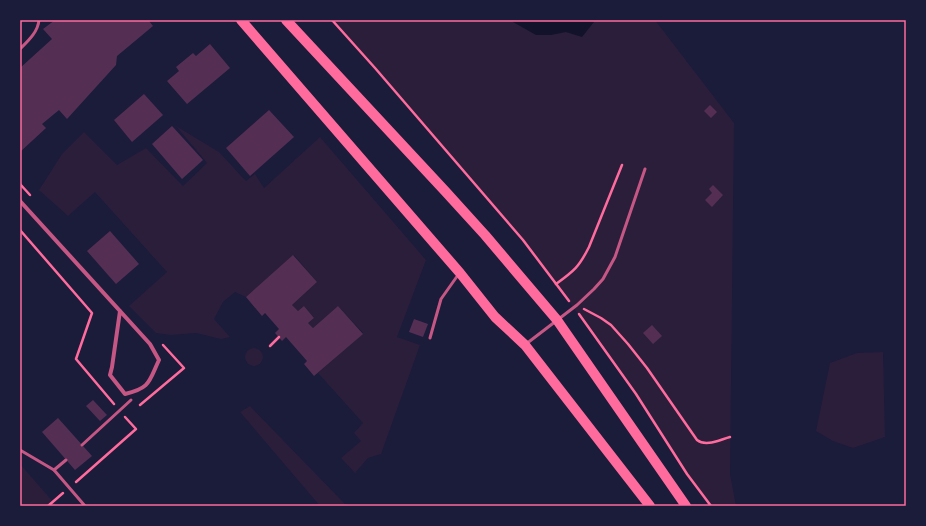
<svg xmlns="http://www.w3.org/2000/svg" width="926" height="526" font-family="'DM Sans',sans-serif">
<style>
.green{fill:#2a1e3b}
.water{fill:#12122b}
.building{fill:#542f53}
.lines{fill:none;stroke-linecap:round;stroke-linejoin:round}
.path{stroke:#ff6b9d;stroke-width:2.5}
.service{stroke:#c65784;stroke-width:3}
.minor{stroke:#c65784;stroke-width:4}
.primary{stroke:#ff6b9d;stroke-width:10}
.neatline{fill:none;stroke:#ff6b9d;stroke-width:1.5}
</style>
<rect width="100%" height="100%" fill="#1b1b3a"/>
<!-- green -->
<g class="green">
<polygon points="333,20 655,20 734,123 730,474 736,506 711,506 687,474 636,394 572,306 523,240"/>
<polygon points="176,126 219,152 246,181 255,174 264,188 320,137 426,260 397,337 420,345 381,454 368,458 355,473 341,458 361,441 354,433 363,423 318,373 363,333 338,306 313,328 308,323 314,318 304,306 298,311 292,305 317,282 294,255 246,297 235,292 223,302 214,319 230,337 221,339 196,333 171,335 156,333 129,306 167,272 95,192 68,216 39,190 62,154 84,132 117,165 146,148 183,186 207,163"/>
<circle cx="254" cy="357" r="9"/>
<polygon points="883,352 885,437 853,448 833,441 816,431 830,363 857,353"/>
<polygon points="250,406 346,505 345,506 320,506 240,412"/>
<polygon points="20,464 55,504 53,506 20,506"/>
</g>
<!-- water -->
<polygon class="water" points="512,20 592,20 594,22 582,37 566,32 551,35 536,35 513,22"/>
<!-- building -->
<g class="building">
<polygon points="55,20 150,20 149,21 153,26 117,56 116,65 67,119 59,110 42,124 46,128 20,152 20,68 52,39 43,29"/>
<polygon points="210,44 230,68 187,104 167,81 179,71 176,67 193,53 196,56"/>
<polygon points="144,94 163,115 132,142 114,120"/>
<polygon points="710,105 717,112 711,118 704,111"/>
<polygon points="269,110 294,137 250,176 226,148"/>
<polygon points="172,126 203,160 182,179 152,144"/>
<polygon points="713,185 723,195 712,207 705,200 712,193 709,189"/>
<polygon points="110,231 139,264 116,284 87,251"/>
<polygon points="293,255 317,282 292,305 298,311 304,306 314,318 308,323 313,328 338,306 363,334 314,376 304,364 307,361 286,337 282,341 275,333 279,329 265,313 262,316 246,297"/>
<polygon points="414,319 428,324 423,337 409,332"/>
<polygon points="652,325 662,336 653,344 643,333"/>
<polygon points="93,400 107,415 100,421 86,406"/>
<polygon points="58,418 92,456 75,470 42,432"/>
</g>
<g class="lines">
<!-- path -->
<g class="path">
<polyline points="332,20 375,68 523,240 569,301"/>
<polyline points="20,184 30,195"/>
<polyline points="20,230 92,313 76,359 114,404"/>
<path d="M556,284C574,271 579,267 589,247L622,165"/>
<path d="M584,309L601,318L611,325L628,344L647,368L697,440C706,447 719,440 730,437"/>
<polyline points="579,314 636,394 687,474 711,506"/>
<polyline points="270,346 279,337"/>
<polyline points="140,405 184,368 163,345"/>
<polyline points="76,482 136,429 125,417"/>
<polyline points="48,506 63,493"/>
</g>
<!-- service -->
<g class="service">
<path d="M20,49C28,41 38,32 39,20"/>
<polyline points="430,338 441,299 458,275"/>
<polyline points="526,344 577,305 594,289 603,279 615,257 645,169"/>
<polyline points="82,445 131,400"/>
<polyline points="20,450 54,470 85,506"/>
<polyline points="54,470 66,460"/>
</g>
<!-- minor -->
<path class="minor" d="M20,201L150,344L159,360C149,381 151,388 125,394L110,375L112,367L120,311"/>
<!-- primary -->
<g class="primary">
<polyline points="241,20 460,273 495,317 525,345 650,506"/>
<polyline points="286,20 445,191 485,235 557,320 686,506"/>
</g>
</g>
<!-- border -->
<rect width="926" height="526" fill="none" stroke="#1b1b3a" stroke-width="42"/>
<rect x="21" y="21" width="884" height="484" class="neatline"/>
</svg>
